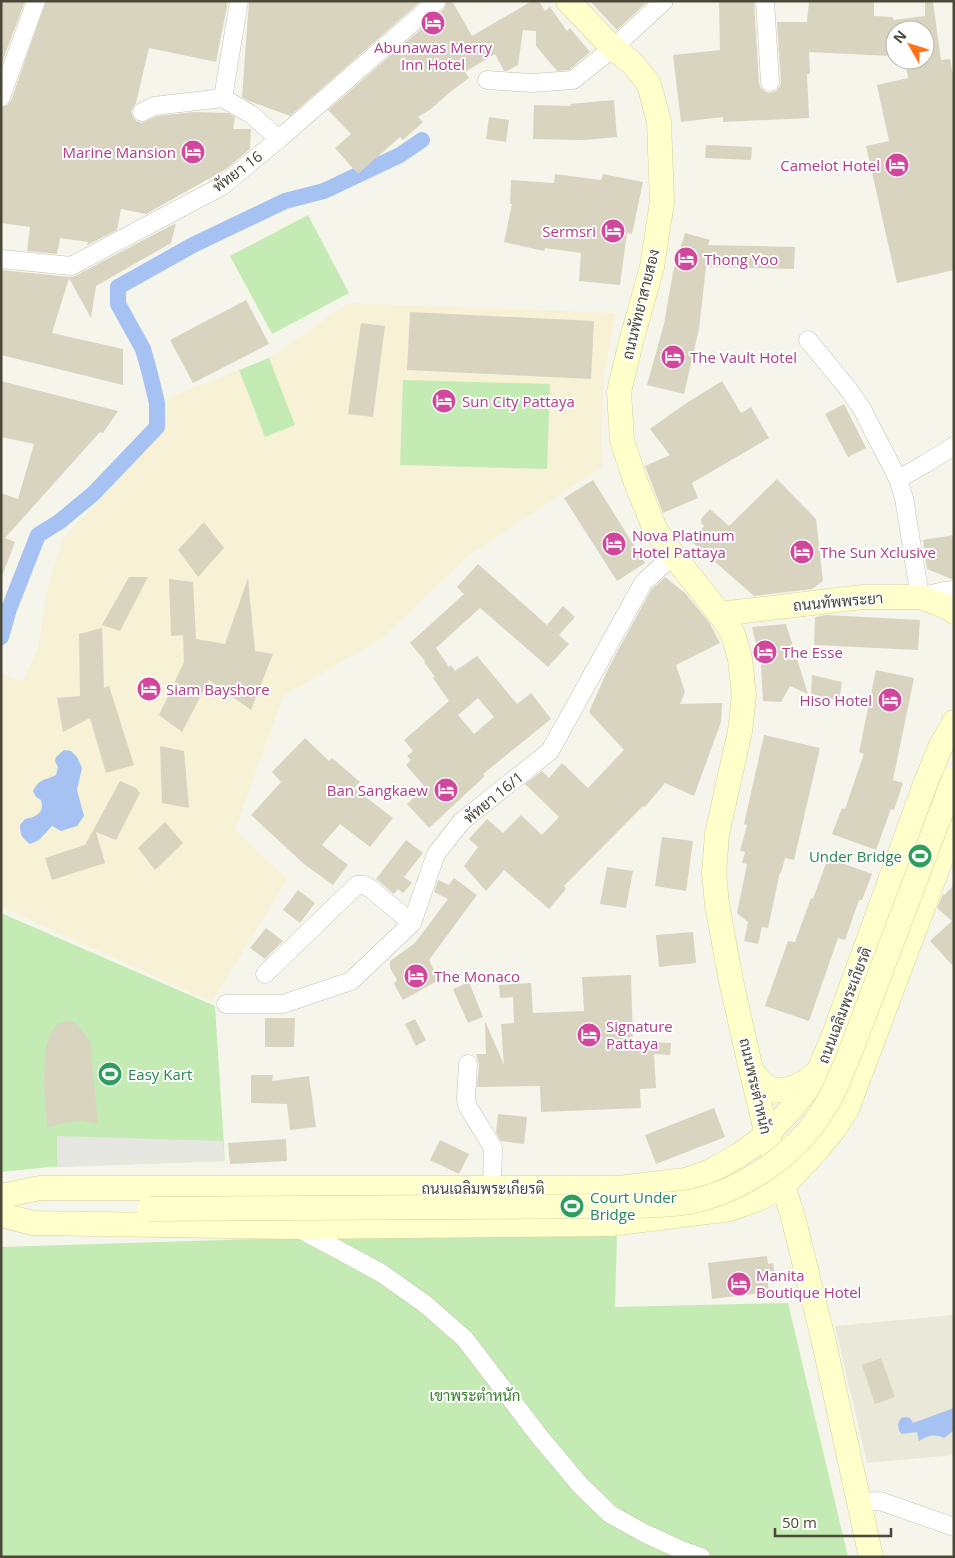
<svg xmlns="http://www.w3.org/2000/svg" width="955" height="1558" font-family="'Open Sans',Sarabun,sans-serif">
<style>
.residential{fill:#eae8d9}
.commercial{fill:#f7f1d6}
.green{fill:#c4ebb3}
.parking{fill:#e7e7e2}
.water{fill:#a6c2f3}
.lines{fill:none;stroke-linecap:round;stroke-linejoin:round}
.canal{stroke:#a6c2f3;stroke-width:16}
.building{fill:#d8d4c0;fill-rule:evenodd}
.street-casing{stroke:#c2c0ad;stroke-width:19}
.secondary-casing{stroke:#d4d297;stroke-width:25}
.street{stroke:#fff;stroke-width:18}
.secondary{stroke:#ffffcb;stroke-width:24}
.secondary-bridge-casing{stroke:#d4d297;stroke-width:25;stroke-linecap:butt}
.secondary-bridge{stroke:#ffffcb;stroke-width:24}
.labels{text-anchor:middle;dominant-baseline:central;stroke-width:4;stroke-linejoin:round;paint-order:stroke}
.hotel-label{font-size:15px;fill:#b23c85;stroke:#fff;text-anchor:start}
.street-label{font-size:15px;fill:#4a4838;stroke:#fff}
.leisure-label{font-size:15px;fill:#27864d;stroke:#fff;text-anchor:start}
.park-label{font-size:15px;fill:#347f28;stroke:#fff}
</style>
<rect width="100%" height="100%" fill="#f6f5eb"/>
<!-- residential -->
<polygon class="residential" points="954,1315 954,1455 867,1463 835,1326"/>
<!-- commercial -->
<polygon class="commercial" points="349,303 615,313 604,377 601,442 603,466 469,555 382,638 283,696 235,830 287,879 212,1002 1,907 1,673 23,681 38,648 47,592 62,539 115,485 164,427 167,398 239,370 265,436 294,425 269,358"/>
<!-- green -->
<g class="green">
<polygon points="308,215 349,293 272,334 230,256"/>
<polygon points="269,358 295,425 265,437 239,370"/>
<polygon points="403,380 550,384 547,469 400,465"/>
<polygon points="1,913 215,1006 225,1161 49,1167 1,1172"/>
<polygon points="617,1232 615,1307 788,1303 848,1557 1,1557 1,1247 421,1234"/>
</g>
<!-- parking -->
<polygon class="parking" points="57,1136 223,1141 225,1161 57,1167"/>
<!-- water -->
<g class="water">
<path d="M64,750L71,751L77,757L82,768L77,790L84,816L77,826L61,831L52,826L39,840L30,844C22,838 20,835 20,825L25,819C36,817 45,813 41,800L36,797L33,791C40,778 44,781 56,775L58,767L55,761L56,757Z"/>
<path d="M954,1408V1430L944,1438C934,1434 929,1435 919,1441L917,1432L902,1434L899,1431L898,1424L901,1418L905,1417L910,1418L913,1423Z"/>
</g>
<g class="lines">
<!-- canal -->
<polyline class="canal" points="1,637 9,609 38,535 59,522 93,494 157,427 157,403 150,374 143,349 118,304 118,287 193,245 285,201 324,191 400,155 422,140"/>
</g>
<!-- building -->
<g class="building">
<polygon points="1,1 25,1 1,65"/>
<polygon points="46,1 228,1 216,62 149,48 136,103 133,107 131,112 133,117 136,121 142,123 157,116 194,112 228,113 235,117 233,129 251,129 250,149 226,169 146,214 121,209 117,230 87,245 88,242 60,238 57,254 27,251 30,227 1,223 1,107 7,105 11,101"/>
<polygon points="249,1 421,1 290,116 249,101 242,97"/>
<polygon points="447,1 452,1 472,36 532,1 539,1 545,11 550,7 567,31 570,28 590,52 569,70 557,71 536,46 536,31 523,30 518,65 507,71 504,71 495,54 465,72 469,78 450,92 431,109 418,117 423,122 403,140 400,137 358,174 335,148 351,134 328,110 444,9"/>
<polygon points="590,1 648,1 617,30"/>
<polygon points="719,1 754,1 759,83 761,88 766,92 770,93 776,91 780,86 781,82 777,22 807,22 809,1 874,1 874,16 893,17 893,20 925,16 925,2 933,2 941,60 950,59 954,81 954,270 897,283 866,146 889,141 877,85 908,78 906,66 925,63 925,30 892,30 890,56 809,52 810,74 807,74 809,118 723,122 723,117 681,122 673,55 720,50"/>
<polygon points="614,100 617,137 584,140 533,139 534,105 571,106 570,104"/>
<polygon points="489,117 509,120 506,142 486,139"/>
<polygon points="706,145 752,147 751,160 705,158"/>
<polygon points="555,174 601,180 603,174 643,182 632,234 627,233 620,285 579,281 581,253 545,248 544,251 504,242 512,204 510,204 511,180 554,183"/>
<polygon points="176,223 171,243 96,286 91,318 69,278 52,333 123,349 123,385 1,355 1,270 70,277 75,276"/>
<polygon points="685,233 710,240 708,245 795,247 794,269 706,267 699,329 684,394 647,385 664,324 673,272"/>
<polygon points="246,300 269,344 193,383 170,340"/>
<polygon points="410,312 594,321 591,379 407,370"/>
<polygon points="361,323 385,326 373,417 348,414"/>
<polygon points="1,381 118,411 103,433 100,432 5,538 15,542 2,576 1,493 18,499 34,444 1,437"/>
<polygon points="722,381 741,413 751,407 769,438 692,483 698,498 663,513 645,466 670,455 650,429 685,404"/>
<polygon points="844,404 866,448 848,457 825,414"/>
<polygon points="777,479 816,519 823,581 812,589 754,596 691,541 704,526 701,523 701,519 710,509 729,526"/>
<polygon points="593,480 645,563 617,581 564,498"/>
<polygon points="204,522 224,548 198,577 178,550"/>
<polygon points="954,535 954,580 927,569 923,540"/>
<path d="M478,564L547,625L563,606L575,617L559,635L569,644L548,667L480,608L436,648L449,667L451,665L455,671L477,656L517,704L531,693L551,719L483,774L485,776L429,828L407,804L425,787L406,765L411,760L407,756L413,751L404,740L449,701L433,678L435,677L424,662L425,661L410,643L464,594L457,587ZM478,698L494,717L474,734L458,715Z"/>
<polygon points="129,577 148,577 120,631 102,625"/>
<polygon points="665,577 685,593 709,622 720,643 676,665 685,692 680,704 722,703 721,722 694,796 665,783 645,807 643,806 564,886 566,889 549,909 504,870 486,891 464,866 478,847 469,839 487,819 503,833 521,815 542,835 559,817 525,784 542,771 549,778 562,763 588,788 624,750 589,712 608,669 651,590"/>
<polygon points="248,578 255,651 273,654 251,710 209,680 182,732 159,715 184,662 183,635 171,636 169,579 193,582 196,639 225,644"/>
<polygon points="827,615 920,620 918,650 814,645 815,617"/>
<polygon points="786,624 808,694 790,686 781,702 763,701 761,665 752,627"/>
<polygon points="102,628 104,688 109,686 134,765 106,773 90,718 63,732 57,698 80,696 79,634"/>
<polygon points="876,670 914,678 893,780 903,783 894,810 891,809 876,850 832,834 842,808 845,809 864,754 859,752"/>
<polygon points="812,675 842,682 839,700 811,694"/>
<polygon points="764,735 820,748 794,860 785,858 781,873 780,872 768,928 762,927 758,944 744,941 748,922 737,913 747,864 742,863 745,852 740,851 747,825 744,824"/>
<polygon points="305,738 329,761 332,758 360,782 354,788 393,818 370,847 340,824 322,845 348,865 333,885 304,864 251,815 281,782 272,772"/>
<polygon points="160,746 184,751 189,808 162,803"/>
<polygon points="120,781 136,788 140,793 116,840 96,832 105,863 52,880 45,858 85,845"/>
<polygon points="165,822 183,843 155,870 138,848"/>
<polygon points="662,837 693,841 686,891 655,886"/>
<polygon points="406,840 423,853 404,877 412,883 403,893 398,889 394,894 376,879"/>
<polygon points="828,858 872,874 862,900 859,900 845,940 838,938 809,1021 765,1006 788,941 795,942 811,898 813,899"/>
<polygon points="607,867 633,871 626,908 600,904"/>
<polygon points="454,878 477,895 429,960 439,980 403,1000 394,984 397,980 390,968 390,961 415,943 448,899 434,892 438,880 449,885"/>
<polygon points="954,885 954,967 930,941 952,921 937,908 943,894 944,895"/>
<polygon points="298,890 315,903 300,923 283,910"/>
<polygon points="266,928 283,941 265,959 250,948"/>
<polygon points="693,932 696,963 659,967 656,935"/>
<polygon points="631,975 633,1041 671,1043 670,1055 654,1054 656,1088 640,1089 641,1108 541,1112 540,1086 477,1087 479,1065 476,1054 486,1054 485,1023 486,1023 504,1065 501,1024 514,1023 513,997 500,998 499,985 531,983 533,1013 584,1011 582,977"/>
<polygon points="469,982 483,1017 468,1023 453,989"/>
<polygon points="265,1018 295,1018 294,1047 265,1047"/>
<polygon points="415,1019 426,1040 416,1046 405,1024"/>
<polygon points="73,1021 81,1029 90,1042 98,1124 82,1120 65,1123 47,1128 44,1084 46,1047 51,1032 59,1023"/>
<polygon points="251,1075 273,1075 272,1081 309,1076 316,1127 290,1130 287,1104 251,1103"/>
<polygon points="714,1108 725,1137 656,1164 645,1135"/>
<polygon points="498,1114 527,1117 524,1144 501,1141 496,1133"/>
<polygon points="286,1139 287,1161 230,1164 228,1143"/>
<polygon points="440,1140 469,1154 459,1174 430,1160"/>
<polygon points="767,1256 768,1264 773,1263 775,1275 767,1277 769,1292 712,1299 708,1263"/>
<polygon points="881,1358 895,1397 875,1404 862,1365"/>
</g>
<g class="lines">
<defs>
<g id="street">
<polyline points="239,1 223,98 252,115 279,139"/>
<polyline points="765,1 770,82"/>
<polyline points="487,80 532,83 573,80 613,48 664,1"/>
<polyline points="1,97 36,1"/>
<polyline points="142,112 154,106 223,98"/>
<polyline points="1,259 71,266 222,186 279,139 437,1"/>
<polyline points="808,340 849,390 862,409 898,479"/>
<polyline points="954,446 925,464 898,479 904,498 920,597 944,591 954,590"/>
<polyline points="265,974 357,885 365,885 371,889 412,923"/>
<polyline points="226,1004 283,1004 351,981 412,923 436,854 462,821 550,751 643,583 673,555"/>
<polyline points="468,1064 466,1099 467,1105 493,1148 492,1188"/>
<polyline points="296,1227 381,1273 425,1304 465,1339 539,1436 580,1485 610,1514 644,1533 681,1550 701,1557"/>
<polyline points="860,1502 880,1501 954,1527"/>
</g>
<g id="secondary">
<polyline points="568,1 613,48 632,63 649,84 659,122 662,202 652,267 631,342 619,392 622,440 635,480 655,529 673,555 720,614 733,634 740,659 744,695 740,731 717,834 714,873 717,904 731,981 750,1065 767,1135 793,1217 823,1338 871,1557"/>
<polyline points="720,614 863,597 920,597 945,606 954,612"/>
<path d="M752,1072C756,1076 761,1083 766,1086C781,1097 802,1085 814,1075"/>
<polyline points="1,1196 40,1188 619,1188 686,1180 711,1171 739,1155 767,1135 790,1110 815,1079 832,1040 926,782 940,748 954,722"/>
<polyline points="1,1215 33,1223 294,1227 610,1224 730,1209 758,1199 783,1186 816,1151 834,1129 847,1109 954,825"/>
</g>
</defs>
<!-- street casing -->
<use href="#street" class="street-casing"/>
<!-- secondary casing -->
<use href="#secondary" class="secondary-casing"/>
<!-- street -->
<use href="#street" class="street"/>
<!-- secondary -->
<use href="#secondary" class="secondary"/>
<defs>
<path id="secondary-bridge" d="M149,1209L637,1206C657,1205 678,1205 698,1200C745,1188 793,1156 820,1115C837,1089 847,1060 858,1032L954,778"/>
</defs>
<!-- secondary-bridge casing -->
<use href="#secondary-bridge" class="secondary-bridge-casing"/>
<!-- secondary-bridge -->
<use href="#secondary-bridge" class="secondary-bridge"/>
</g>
<!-- icons -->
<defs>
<symbol id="hotel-disc" viewBox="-11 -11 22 22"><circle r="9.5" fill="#d1479c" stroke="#fff"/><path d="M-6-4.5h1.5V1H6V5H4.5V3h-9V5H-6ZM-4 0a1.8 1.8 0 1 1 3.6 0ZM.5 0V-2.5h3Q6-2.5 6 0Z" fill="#fff"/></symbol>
<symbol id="stadium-disc" viewBox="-11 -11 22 22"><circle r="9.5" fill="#2e9e5b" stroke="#fff"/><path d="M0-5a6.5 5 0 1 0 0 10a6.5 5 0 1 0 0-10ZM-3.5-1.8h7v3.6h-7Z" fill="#fff"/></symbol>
</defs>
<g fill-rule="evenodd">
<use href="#hotel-disc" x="419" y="9" width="28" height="28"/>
<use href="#hotel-disc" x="179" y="138" width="28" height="28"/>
<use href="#hotel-disc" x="883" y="151" width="28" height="28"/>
<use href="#hotel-disc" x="599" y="217" width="28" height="28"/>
<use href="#hotel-disc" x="672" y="245" width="28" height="28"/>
<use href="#hotel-disc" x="659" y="343" width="28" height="28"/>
<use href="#hotel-disc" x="430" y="387" width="28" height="28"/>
<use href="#hotel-disc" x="600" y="530" width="28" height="28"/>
<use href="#hotel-disc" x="788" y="538" width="28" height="28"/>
<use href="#hotel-disc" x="751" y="638" width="28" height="28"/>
<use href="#hotel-disc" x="135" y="675" width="28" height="28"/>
<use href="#hotel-disc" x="876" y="686" width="28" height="28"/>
<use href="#hotel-disc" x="432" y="776" width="28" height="28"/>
<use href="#stadium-disc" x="906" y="842" width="28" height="28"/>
<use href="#hotel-disc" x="402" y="962" width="28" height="28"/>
<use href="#hotel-disc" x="575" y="1021" width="28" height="28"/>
<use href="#stadium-disc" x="96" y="1060" width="28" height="28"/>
<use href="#stadium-disc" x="558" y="1192" width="28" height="28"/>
<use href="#hotel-disc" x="725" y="1270" width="28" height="28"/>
</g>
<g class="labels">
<!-- hotel labels -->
<g class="hotel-label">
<text x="433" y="47" text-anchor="middle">Abunawas Merry<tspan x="433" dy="17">Inn Hotel</tspan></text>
<text x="176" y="152" text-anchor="end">Marine Mansion</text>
<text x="880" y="165" text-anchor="end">Camelot Hotel</text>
<text x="596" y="231" text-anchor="end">Sermsri</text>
<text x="704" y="259">Thong Yoo</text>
<text x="690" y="357">The Vault Hotel</text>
<text x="462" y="401">Sun City Pattaya</text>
<text x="632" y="535">Nova Platinum<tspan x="632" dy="17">Hotel Pattaya</tspan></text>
<text x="820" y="552">The Sun Xclusive</text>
<text x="782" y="652">The Esse</text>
<text x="166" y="689">Siam Bayshore</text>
<text x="872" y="700" text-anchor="end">Hiso Hotel</text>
<text x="428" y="790" text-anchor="end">Ban Sangkaew</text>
<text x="434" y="976">The Monaco</text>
<text x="606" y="1026">Signature<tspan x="606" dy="17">Pattaya</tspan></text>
<text x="756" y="1275">Manita<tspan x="756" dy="17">Boutique Hotel</tspan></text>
</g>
<!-- street labels -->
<g class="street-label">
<text transform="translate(237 171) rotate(-37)">พัทยา 16</text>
<text transform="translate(640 304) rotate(-76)">ถนนพัทยาสายสอง</text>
<text transform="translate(838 601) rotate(-5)">ถนนทัพพระยา</text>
<text transform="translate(493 797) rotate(-39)">พัทยา 16/1</text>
<text transform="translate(844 1005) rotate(-69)">ถนนเฉลิมพระเกียรติ</text>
<text transform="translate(756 1086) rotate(77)">ถนนพระตำหนัก</text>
<text x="483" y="1188">ถนนเฉลิมพระเกียรติ</text>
</g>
<!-- leisure labels -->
<g class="leisure-label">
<text x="902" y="856" text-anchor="end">Under Bridge</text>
<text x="128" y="1074">Easy Kart</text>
<text x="590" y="1197">Court Under<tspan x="590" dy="17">Bridge</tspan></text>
</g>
<!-- park labels -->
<g class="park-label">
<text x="475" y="1395">เขาพระตำหนัก</text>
</g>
</g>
<!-- border -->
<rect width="955" height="1558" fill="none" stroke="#4a4838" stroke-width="5"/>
<!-- north arrow -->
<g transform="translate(910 45) rotate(309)"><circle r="24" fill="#ffffff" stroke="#b7b6af"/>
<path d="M0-4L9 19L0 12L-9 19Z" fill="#ff7218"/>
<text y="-8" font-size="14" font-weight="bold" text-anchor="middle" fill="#4a4838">N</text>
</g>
<!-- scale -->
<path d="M775 1528v8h116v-8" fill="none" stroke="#4a4838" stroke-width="2.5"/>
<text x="782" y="1528" font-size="15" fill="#4a4838" stroke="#ffffff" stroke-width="4" paint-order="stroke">50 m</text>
</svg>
